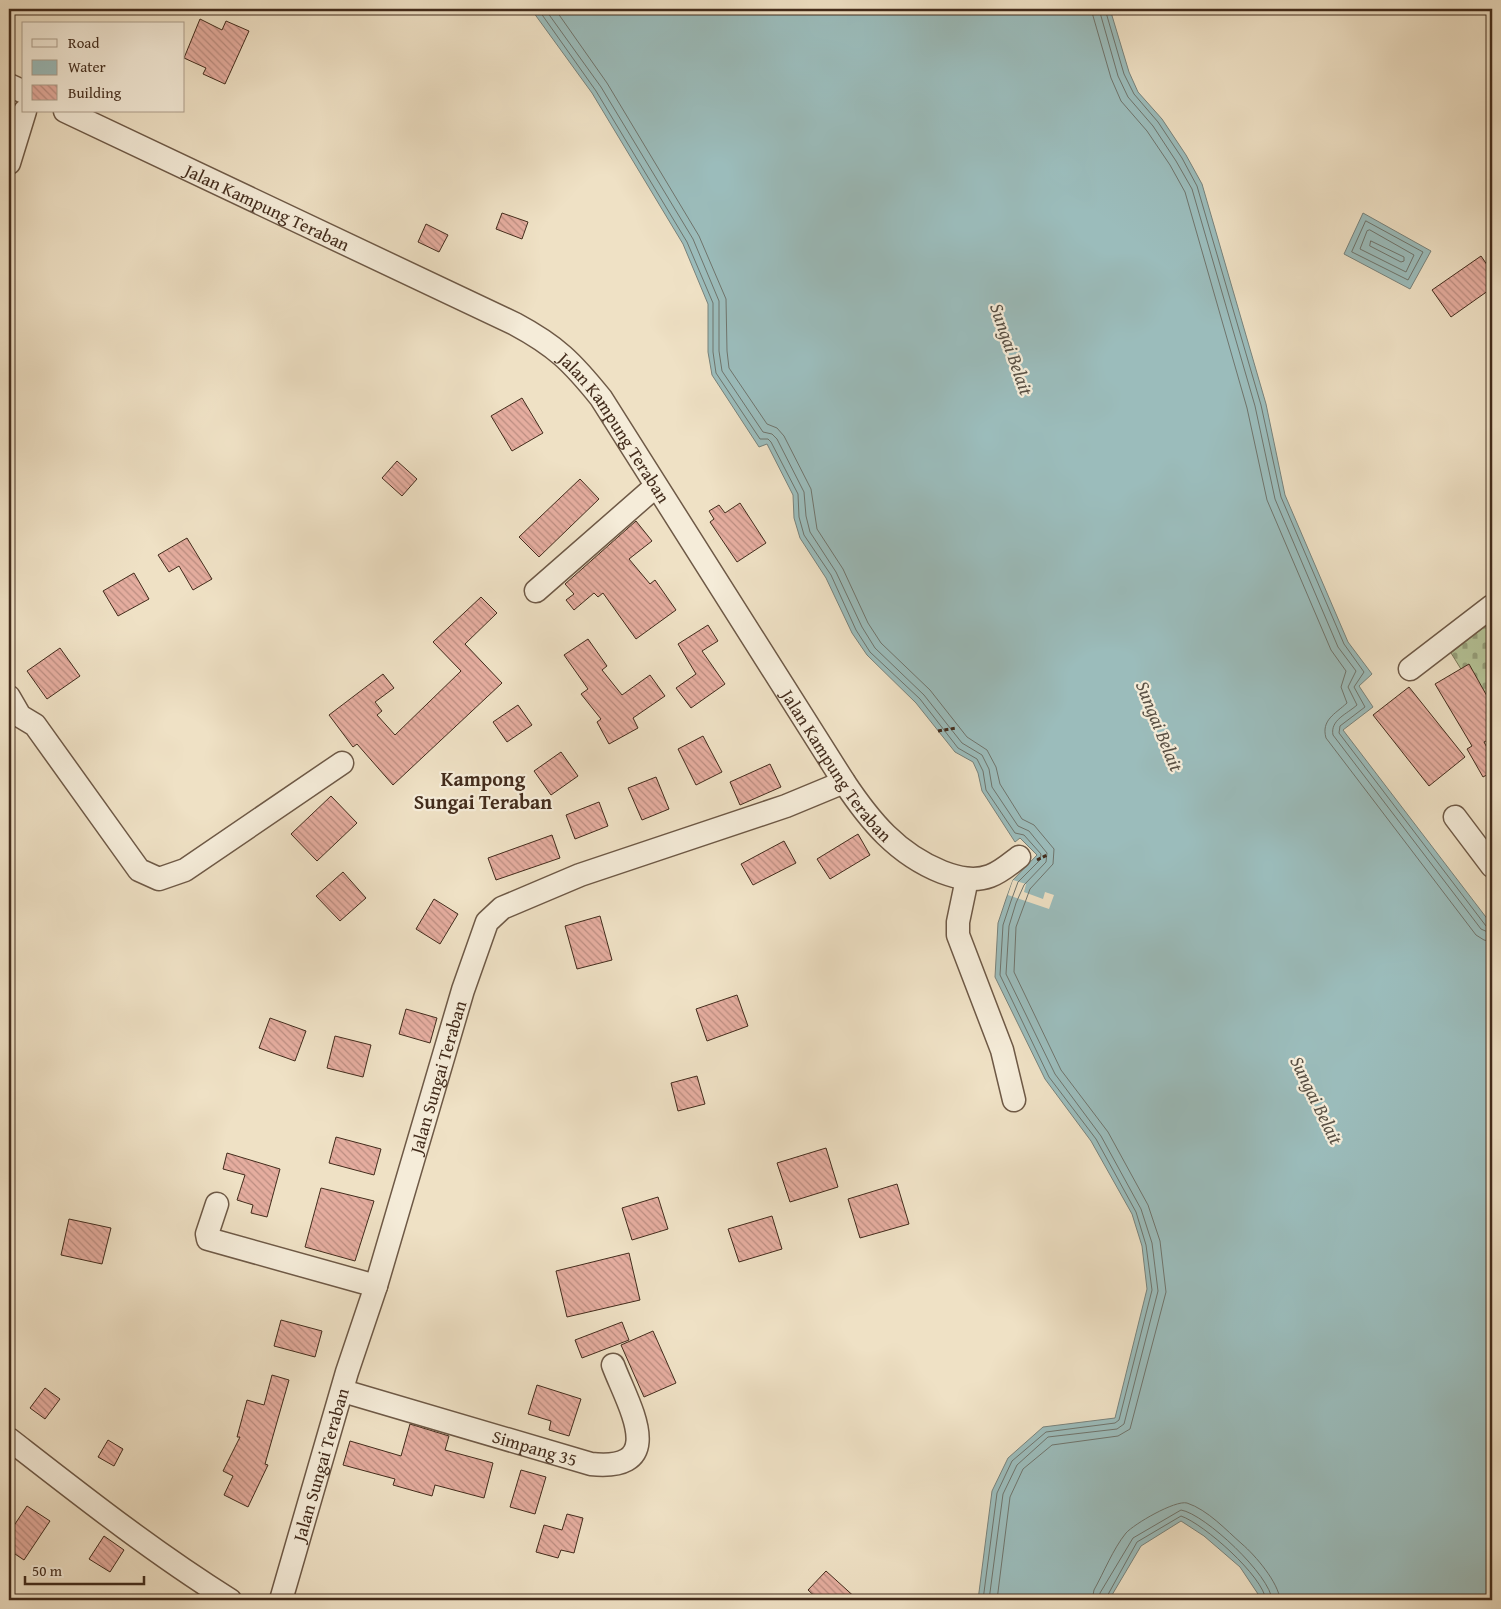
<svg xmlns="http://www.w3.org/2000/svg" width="1501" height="1609" font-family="'Gentium Book Plus',serif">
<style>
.cemetery{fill:url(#cemetery-stones);stroke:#7c785a}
.water{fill:#9bbcbb;stroke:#78827b}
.pier{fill:#efe1c5}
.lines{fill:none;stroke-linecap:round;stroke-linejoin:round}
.shore{stroke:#6f746c;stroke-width:1}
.building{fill:url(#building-back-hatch);stroke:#432c1c}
.minor-casing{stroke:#6e5946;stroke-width:25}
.path{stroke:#432c1c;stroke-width:3;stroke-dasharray:4 2.5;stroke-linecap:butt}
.minor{stroke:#f5ecd9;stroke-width:22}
.labels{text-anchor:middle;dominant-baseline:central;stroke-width:4.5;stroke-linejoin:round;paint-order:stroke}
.street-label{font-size:18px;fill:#432c1c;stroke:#f5ecd9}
.water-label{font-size:19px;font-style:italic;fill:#595044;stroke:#f5ecd9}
.quarter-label{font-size:20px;font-weight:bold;fill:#432c1c;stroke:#f5ecd9}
</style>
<defs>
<pattern id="cemetery-stones" width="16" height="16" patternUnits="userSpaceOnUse" patternTransform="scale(1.25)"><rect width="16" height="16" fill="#b5c498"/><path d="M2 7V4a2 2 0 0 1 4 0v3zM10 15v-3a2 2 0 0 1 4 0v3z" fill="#959f7b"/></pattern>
<pattern id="building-back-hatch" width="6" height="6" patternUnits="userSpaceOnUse" patternTransform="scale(1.25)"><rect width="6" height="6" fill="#e5ad9f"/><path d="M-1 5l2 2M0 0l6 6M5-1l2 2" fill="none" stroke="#bb8d81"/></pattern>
</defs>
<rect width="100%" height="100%" fill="#efe1c5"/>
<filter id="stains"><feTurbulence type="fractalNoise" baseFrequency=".004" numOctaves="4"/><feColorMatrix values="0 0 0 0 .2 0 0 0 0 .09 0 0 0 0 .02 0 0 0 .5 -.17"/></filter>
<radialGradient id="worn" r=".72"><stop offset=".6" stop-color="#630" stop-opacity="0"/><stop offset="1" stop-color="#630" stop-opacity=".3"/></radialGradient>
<!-- cemetery -->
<polygon class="cemetery" points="1492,621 1492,719 1451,653"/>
<!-- water -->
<g class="water">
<polygon points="531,9 1110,9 1129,72 1138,92 1162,119 1186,155 1202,184 1266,404 1285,495 1348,642 1372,674 1359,686 1373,707 1343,730 1492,925 1492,1600 1262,1600 1240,1567 1204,1536 1181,1521 1141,1546 1109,1600 978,1600 992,1491 1008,1458 1043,1427 1115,1418 1147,1289 1142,1246 1132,1214 1091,1141 1045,1079 995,977 998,923 1006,899 1013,880 1037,855 1020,838 1015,842 982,791 978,773 973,762 955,752 916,703 867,655 852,633 826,578 800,538 794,518 793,495 767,444 759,447 712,375 708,352 708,304 683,244 592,93"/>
<polygon points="1363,213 1431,251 1410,289 1344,254"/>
</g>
<!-- pier -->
<polygon class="pier" points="1013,880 1026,884 1024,892 1043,899 1045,892 1054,895 1049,909 1008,895"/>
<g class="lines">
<!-- shore -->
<g class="shore">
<polyline points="538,9 596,91 687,242 713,303 713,352 716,373 760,439 768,439 771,442 798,494 799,517 804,535 831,575 856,630 870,652 920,699 958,748 977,759 983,771 986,790 1015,833 1024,835 1041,854 1040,860 1018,882 1011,901 1003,925 1000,975 1049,1077 1096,1139 1136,1212 1146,1245 1152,1290 1119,1420 1115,1423 1046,1432 1012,1461 997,1493 983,1600"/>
<polyline points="545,9 601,87 693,239 719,301 719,351 722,371 763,432 772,434 777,439 804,492 806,516 810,532 836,572 862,627 875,648 924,695 962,743 982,755 989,769 992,787 1018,826 1029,831 1047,853 1046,862 1024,885 1016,903 1009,926 1006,974 1055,1074 1101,1136 1141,1209 1152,1243 1158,1291 1124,1424 1117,1429 1048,1437 1017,1465 1003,1494 989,1600"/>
<polyline points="555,9 607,83 699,236 726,299 727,351 729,368 767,424 777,428 784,436 811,489 817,529 843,569 868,623 881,643 930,690 967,737 987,750 996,767 1000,784 1022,819 1034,825 1054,849 1053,864 1030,889 1016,927 1014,972 1061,1070 1108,1132 1148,1205 1160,1241 1166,1292 1130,1429 1118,1436 1052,1445 1023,1469 1010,1497 997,1600"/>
<path d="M1091,9L1111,78L1121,101L1147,131L1170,165L1185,192L1247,408L1267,500L1331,650L1346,671L1341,687L1347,703C1335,714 1321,720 1326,738L1476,935L1484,940L1492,942"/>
<path d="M1099,9L1118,76L1128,97L1153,126L1176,161L1192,189L1255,406L1275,499L1338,647L1356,671L1348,687L1357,705C1347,714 1330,720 1333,735L1481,929L1492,934"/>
<polyline points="1105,9 1124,74 1134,94 1158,122 1182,158 1197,186 1261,405 1281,497 1344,644 1364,672 1354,687 1365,707 1340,726 1339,733 1486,926 1492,928"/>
<polygon points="1366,221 1423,252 1408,280 1352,252"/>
<polygon points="1370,230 1414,255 1406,272 1360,249 1367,231"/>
<polygon points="1371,241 1404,257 1404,261 1401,262 1370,246"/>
<path d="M1092,1600L1094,1590C1104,1572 1113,1549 1126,1533C1134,1524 1175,1500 1187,1503C1208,1510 1226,1530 1242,1544C1255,1555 1279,1583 1280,1600"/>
<path d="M1099,1600L1100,1593L1133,1538L1181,1510C1205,1514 1271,1576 1272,1600"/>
<path d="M1105,1600L1137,1542L1181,1516C1204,1524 1263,1576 1266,1600"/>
</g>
</g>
<!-- building -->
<g class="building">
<polygon points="200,19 222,30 226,21 249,31 225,84 203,74 206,68 184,58"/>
<polygon points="502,213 528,222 522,239 496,229"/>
<polygon points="426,224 448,235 439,252 418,242"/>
<polygon points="1481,256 1492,272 1492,288 1451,317 1432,290"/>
<polygon points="522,398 543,433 512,451 491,416"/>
<polygon points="397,461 417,479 402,496 382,478"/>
<polygon points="580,479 599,499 539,557 519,537"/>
<polygon points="740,503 766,543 737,562 710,522 714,519 709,511 719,505 725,513"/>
<polygon points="636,521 652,541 629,559 650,584 655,580 676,610 636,639 603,593 598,597 594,593 574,610 566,600 574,594 565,584"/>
<polygon points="187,538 212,579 193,590 179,566 169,572 158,555"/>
<polygon points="134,573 149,599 118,616 103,591"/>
<polygon points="481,597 497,613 465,644 502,683 393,785 357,744 353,747 329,715 383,674 394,688 375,702 382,711 377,715 395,735 461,671 433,642"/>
<polygon points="708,625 718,641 702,651 725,684 691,708 676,688 696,674 678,644"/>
<polygon points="588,639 607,666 602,670 622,695 650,675 665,696 633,718 638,728 609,744 597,722 601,719 581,694 588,689 564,655"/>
<polygon points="60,648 80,676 47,699 27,671"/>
<polygon points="1469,664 1492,705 1492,738 1484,742 1492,757 1492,772 1483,777 1467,749 1472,746 1435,684"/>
<polygon points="1409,687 1465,757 1429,786 1373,715"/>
<polygon points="518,705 532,725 507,742 493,722"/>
<polygon points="703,736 722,772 696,785 678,749"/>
<polygon points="561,752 578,776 551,795 534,771"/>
<polygon points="770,764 781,787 740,805 730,782"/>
<polygon points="656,777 669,809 642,820 628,788"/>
<polygon points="331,796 357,823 317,861 291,834"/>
<polygon points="599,802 608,826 575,839 566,815"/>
<polygon points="858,834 870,855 830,879 817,859"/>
<polygon points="552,835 560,858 496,880 488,858"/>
<polygon points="784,841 796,863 753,885 741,864"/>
<polygon points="343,872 366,898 340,921 316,896"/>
<polygon points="434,899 458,914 440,944 416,929"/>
<polygon points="600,916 612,960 577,969 565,926"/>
<polygon points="737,995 748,1026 707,1041 696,1009"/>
<polygon points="406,1009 437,1018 430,1043 399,1034"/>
<polygon points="270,1018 306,1031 295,1061 259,1048"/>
<polygon points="335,1036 371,1045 363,1077 327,1068"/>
<polygon points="697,1076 705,1104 678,1111 671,1083"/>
<polygon points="336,1137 381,1149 374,1175 329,1163"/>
<polygon points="826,1148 838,1187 790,1202 777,1163"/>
<polygon points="227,1153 280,1169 267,1217 251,1213 253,1205 237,1200 245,1175 223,1169"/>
<polygon points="897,1184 909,1224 860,1238 848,1199"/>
<polygon points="321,1188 374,1201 355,1261 305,1247"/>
<polygon points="658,1197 668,1229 632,1240 622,1208"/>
<polygon points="772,1216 782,1249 739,1262 728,1229"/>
<polygon points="69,1219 111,1228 102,1264 61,1255"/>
<polygon points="629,1253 640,1300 567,1317 556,1271"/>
<polygon points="281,1320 322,1331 315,1357 274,1346"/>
<polygon points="622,1322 629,1340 582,1358 575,1340"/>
<polygon points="653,1331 676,1383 644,1397 621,1345"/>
<polygon points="272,1375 289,1380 265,1464 268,1465 248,1507 224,1495 233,1476 223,1471 240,1437 237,1437 247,1400 264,1405"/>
<polygon points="537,1385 581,1399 569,1436 549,1430 551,1421 528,1414"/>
<polygon points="45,1388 60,1399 45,1419 30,1408"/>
<polygon points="410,1424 449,1436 445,1450 493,1463 484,1498 435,1485 432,1496 393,1485 395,1479 343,1465 350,1441 401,1456"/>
<polygon points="108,1440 123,1449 114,1466 98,1457"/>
<polygon points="521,1470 546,1477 535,1514 510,1507"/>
<polygon points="27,1506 50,1521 24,1560 9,1550 9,1533"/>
<polygon points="567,1514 583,1518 574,1553 561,1550 558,1558 536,1552 544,1525 562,1530"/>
<polygon points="104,1536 124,1550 110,1572 89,1559"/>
<polygon points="826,1571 858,1600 819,1600 808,1590"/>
</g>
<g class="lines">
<defs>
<g id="minor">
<polyline points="9,85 24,92"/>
<path id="s1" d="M65,111L515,324C556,346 572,362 601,398L844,782C870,821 897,854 942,872C958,878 974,882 990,876C1001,872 1011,863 1019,857"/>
<polyline points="9,163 25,111"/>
<polyline points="536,591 656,486"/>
<polyline points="1410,669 1492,606"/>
<polyline points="9,697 20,716 35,725 139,870 159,879 185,870 342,763"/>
<polyline points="1455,817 1492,866"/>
<polyline points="967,879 958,922 958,935 1002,1050 1014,1100"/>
<polyline points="217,1204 207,1234 208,1239 376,1286"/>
<path id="s2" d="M343,1391L591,1464C670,1472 628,1405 613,1365"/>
<path d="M9,1439C81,1495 153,1552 230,1600"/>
<path id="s3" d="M281,1600L347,1372L376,1286L463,990L487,922L502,908L580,875L786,806L844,782"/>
</g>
</defs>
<!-- minor casing -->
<use href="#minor" class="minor-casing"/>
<!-- path -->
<g class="path">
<polyline points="938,731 956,728"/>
<polyline points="1037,860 1047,855"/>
</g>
<!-- minor -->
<use href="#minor" class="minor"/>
</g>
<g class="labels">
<!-- street labels -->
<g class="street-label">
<text stroke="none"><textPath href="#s1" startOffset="224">Jalan Kampung Teraban</textPath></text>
<text stroke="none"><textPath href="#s1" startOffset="644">Jalan Kampung Teraban</textPath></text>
<text stroke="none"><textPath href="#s1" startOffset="1049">Jalan Kampung Teraban</textPath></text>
<text stroke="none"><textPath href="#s3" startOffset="546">Jalan Sungai Teraban</textPath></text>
<text stroke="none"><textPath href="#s2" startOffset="200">Simpang 35</textPath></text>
<text stroke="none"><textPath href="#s3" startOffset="141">Jalan Sungai Teraban</textPath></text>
</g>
<!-- water labels -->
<g class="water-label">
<text transform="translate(1012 349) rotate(71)">Sungai Belait</text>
<text transform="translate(1160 726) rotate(68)">Sungai Belait</text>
<text transform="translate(1317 1100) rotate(64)">Sungai Belait</text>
</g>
<!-- quarter labels -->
<g class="quarter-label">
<text x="483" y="778">Kampong<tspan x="483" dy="23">Sungai Teraban</tspan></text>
</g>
</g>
<!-- margin -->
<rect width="1501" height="1609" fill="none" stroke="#efe1c5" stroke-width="30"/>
<rect x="10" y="10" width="1481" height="1589" fill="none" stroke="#432c1c" stroke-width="2.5"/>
<rect x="15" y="15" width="1471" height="1579" fill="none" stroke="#432c1c"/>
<!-- legend -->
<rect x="22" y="22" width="162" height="90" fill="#f5ecd9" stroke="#ae9f8d"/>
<rect x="32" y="39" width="25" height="8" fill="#f5ecd9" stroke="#ae9f8d"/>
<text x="68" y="48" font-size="15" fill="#432c1c">Road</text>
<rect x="32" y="60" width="25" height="15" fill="#9bbcbb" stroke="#ae9f8d"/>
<text x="68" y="72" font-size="15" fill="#432c1c">Water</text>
<rect x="32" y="85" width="25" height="15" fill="url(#building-back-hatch)" stroke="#ae9f8d"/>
<text x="68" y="98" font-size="15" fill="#432c1c">Building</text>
<!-- scale -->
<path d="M25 1576v8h119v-8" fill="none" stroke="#432c1c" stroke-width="2.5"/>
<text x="32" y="1576" font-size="15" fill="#432c1c" stroke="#f5ecd9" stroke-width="4" paint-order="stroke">50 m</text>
<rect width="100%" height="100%" filter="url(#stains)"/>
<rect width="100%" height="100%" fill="url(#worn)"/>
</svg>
